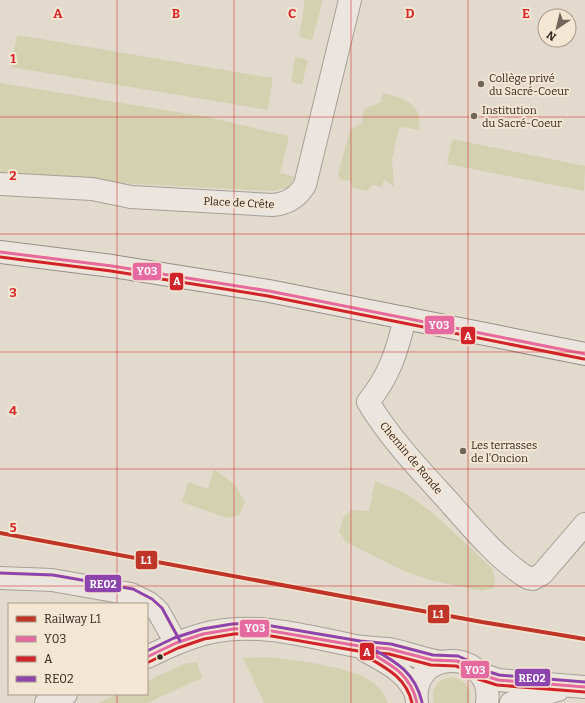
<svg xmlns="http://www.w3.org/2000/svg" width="585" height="703" font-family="Bitter,serif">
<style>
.green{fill:#d4d1b0}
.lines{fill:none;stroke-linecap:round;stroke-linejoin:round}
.minor-casing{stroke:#a79f96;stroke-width:24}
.tertiary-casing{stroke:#a79f96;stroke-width:24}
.secondary-casing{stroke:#978f86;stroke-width:24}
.minor{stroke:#eae5de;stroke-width:22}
.tertiary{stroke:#eae5de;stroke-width:22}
.secondary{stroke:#eae5de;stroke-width:22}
.bus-1-casing{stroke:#f3e6d3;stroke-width:6}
.bus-2-casing{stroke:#f3e6d3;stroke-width:6}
.bus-3-casing{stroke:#f3e6d3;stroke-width:6}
.bus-1{stroke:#e46a9f;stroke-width:3}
.bus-2{stroke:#d1232a;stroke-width:3}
.bus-3{stroke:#8e44ad;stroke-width:3}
.rail-1-casing{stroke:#f3e6d3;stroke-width:7}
.rail-1{stroke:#bf3527;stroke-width:4}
.grid{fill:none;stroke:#d62828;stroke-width:1;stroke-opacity:0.55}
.poi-dot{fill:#72665c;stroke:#f3e6d3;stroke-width:1.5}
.bus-dot{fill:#35271f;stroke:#f3e6d3;stroke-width:1.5}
.labels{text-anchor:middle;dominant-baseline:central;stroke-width:4;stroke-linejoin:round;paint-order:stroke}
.poi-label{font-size:11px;fill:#35271f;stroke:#f3e6d3;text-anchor:start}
.street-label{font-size:11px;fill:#35271f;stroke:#f3e6d3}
.grid-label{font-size:13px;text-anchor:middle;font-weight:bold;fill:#d62828;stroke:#f3e6d3;stroke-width:4;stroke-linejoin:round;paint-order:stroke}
.line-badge{stroke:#f3e6d3;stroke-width:1.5}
.badge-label{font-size:11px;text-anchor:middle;font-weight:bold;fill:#fff}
</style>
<rect width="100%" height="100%" fill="#e2dacd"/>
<!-- green -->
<g class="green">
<polygon points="305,0 323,0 312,40 299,37"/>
<polygon points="17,35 273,78 268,110 11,67"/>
<polygon points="295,57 308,60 302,85 291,82"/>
<polygon points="0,83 207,117 289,136 280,173 295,177 287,188 273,191 0,177"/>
<path d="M383,93C405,98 424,105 419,130L402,127L399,128L392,160L394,187L384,179L382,187L372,185L367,191L353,188L350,181L341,180L338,175L350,130L362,123L364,109L381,102Z"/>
<polygon points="452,139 585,166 584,191 447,164"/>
<polygon points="214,469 235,485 245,502 239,515 227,518 182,502 188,482 208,489"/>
<polygon points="375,481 405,493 433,513 492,568 495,578 494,588 482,591 430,580 402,570 346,542 339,532 343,518 351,510 369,511"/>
<path d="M267,657C294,660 361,667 378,687C383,692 385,697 388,703H264L243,658Z"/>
<polygon points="197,662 202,678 147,703 98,703 118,694 147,694 147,681 184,664"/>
<path d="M450,677C464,678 474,689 469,703H434C430,690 437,679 450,677Z"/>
</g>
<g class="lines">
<defs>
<g id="minor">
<path d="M0,184L92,189L131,197L272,205C287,204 297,198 305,185L350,0"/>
<path d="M405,318C397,351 390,375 368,402C391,440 421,471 451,504C471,527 502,563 528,578L533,579L542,574L585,524"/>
<polyline points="0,578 52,580 131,594 149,603 158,611 176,643"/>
</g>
<g id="tertiary">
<path d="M366,651C387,663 406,671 416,694"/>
<path d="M147,657C168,647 189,637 212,632C261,622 309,637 356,646C367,648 378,648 389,649C407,652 424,660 442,662"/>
<polyline points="480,674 498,680 585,687"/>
<polyline points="46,703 66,694"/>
<path d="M417,703C410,645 495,649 487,703"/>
<polyline points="511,703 558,690"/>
</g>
<polyline id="secondary" points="0,252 112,266 269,291 585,354"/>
</defs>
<!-- minor casing -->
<use href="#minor" class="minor-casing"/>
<!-- tertiary casing -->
<use href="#tertiary" class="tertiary-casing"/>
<!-- secondary casing -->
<use href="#secondary" class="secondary-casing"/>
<!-- minor -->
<use href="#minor" class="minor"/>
<!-- tertiary -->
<use href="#tertiary" class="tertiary"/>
<!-- secondary -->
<use href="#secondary" class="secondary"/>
<defs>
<g id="bus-1">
<polyline points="0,252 112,266 269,291 585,354"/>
<path d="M364,649C389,664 410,672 417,703"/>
<polyline points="147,657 176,643 203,634 233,629 254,628 359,646 390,649 432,660 457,661 472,667 480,674 498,680 585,687"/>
</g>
<g id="bus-2">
<polyline points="0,257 111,271 268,296 584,359"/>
<path d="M362,654C384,667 406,676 412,703"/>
<polyline points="149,662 178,648 204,639 234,634 254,633 358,651 389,654 431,665 456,666 469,671 478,679 497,685 585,692"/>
</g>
<g id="bus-3">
<polyline points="0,573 53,575 133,589 152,599 162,608 180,641"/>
<path d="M366,645C392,660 414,669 422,702"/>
<polyline points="147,651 174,638 202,629 232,624 254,623 360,641 391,644 433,655 458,656 474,663 483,670 499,675 585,682"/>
</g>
</defs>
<!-- bus-1 casing -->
<use href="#bus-1" class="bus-1-casing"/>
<!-- bus-2 casing -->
<use href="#bus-2" class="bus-2-casing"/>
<!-- bus-3 casing -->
<use href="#bus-3" class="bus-3-casing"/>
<!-- bus-1 -->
<use href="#bus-1" class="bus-1"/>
<!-- bus-2 -->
<use href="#bus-2" class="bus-2"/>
<!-- bus-3 -->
<use href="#bus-3" class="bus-3"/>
<defs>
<polyline id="rail-1" points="0,533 482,622 585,639"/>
</defs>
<!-- rail-1 casing -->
<use href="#rail-1" class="rail-1-casing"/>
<!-- rail-1 -->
<use href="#rail-1" class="rail-1"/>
</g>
<!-- grid -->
<path class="grid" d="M117,0V604M234,0V703M351,0V703M468,0V703M0,117H585M0,234H585M0,352H585M0,469H585M0,586H585M117,694V703"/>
<!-- markers -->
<g class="poi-dot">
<circle cx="481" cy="84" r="4"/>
<circle cx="474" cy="116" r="4"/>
<circle cx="463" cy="451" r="4"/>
</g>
<circle class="bus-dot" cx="160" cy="657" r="3.5"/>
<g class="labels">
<!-- poi labels -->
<g class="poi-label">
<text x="489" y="78">Collège privé<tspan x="489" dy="13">du Sacré-Coeur</tspan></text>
<text x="482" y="110">Institution<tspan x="482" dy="13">du Sacré-Coeur</tspan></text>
<text x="471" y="445">Les terrasses<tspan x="471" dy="13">de l'Oncion</tspan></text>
</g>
<!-- street labels -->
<g class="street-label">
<text transform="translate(239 203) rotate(3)">Place de Crête</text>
<text transform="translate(411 458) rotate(50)">Chemin de Ronde</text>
</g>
</g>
<g class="grid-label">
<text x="58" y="18">A</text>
<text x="176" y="18">B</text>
<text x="292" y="18">C</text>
<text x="410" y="18">D</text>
<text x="526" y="18">E</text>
<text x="13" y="63">1</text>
<text x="13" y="180">2</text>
<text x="13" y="297">3</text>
<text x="13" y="415">4</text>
<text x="13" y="532">5</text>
</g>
<g class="line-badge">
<rect x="132" y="262" width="30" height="19" rx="4" fill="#e46a9f"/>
<rect x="169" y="272" width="15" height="19" rx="4" fill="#d1232a"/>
<rect x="424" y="315" width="31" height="20" rx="4" fill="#e46a9f"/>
<rect x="460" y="326" width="16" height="19" rx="4" fill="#d1232a"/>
<rect x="135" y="550" width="23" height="20" rx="4" fill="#bf3527"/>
<rect x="84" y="574" width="38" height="19" rx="4" fill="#8e44ad"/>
<rect x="427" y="604" width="23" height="20" rx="4" fill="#bf3527"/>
<rect x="239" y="619" width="31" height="19" rx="4" fill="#e46a9f"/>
<rect x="359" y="642" width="16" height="19" rx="4" fill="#d1232a"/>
<rect x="460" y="660" width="30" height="19" rx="4" fill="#e46a9f"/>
<rect x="514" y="668" width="37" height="19" rx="4" fill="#8e44ad"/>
</g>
<g class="badge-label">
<text x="147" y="275">Y03</text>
<text x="177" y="285">A</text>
<text x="439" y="329">Y03</text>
<text x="468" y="340">A</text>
<text x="146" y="564">L1</text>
<text x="103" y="588">RE02</text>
<text x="438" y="618">L1</text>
<text x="255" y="632">Y03</text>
<text x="367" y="656">A</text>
<text x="475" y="674">Y03</text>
<text x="532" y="682">RE02</text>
</g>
<!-- legend -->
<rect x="8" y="603" width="140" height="92" fill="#f3e6d3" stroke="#a79a8b"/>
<rect x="16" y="616" width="20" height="6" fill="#bf3527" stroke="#a79a8b"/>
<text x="44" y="623" font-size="12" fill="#35271f">Railway L1</text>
<rect x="16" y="636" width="20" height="6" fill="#e46a9f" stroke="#a79a8b"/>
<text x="44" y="643" font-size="12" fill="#35271f">Y03</text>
<rect x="16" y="656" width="20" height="6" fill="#d1232a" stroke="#a79a8b"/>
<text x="44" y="663" font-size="12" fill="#35271f">A</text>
<rect x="16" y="676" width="20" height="6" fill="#8e44ad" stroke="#a79a8b"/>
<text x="44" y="683" font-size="12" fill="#35271f">RE02</text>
<!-- north arrow -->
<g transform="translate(557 28) rotate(215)"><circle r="19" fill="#f3e6d3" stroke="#a79a8b"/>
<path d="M0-3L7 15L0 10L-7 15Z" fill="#72665c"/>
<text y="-6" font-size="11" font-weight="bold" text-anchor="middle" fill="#35271f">N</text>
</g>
</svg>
